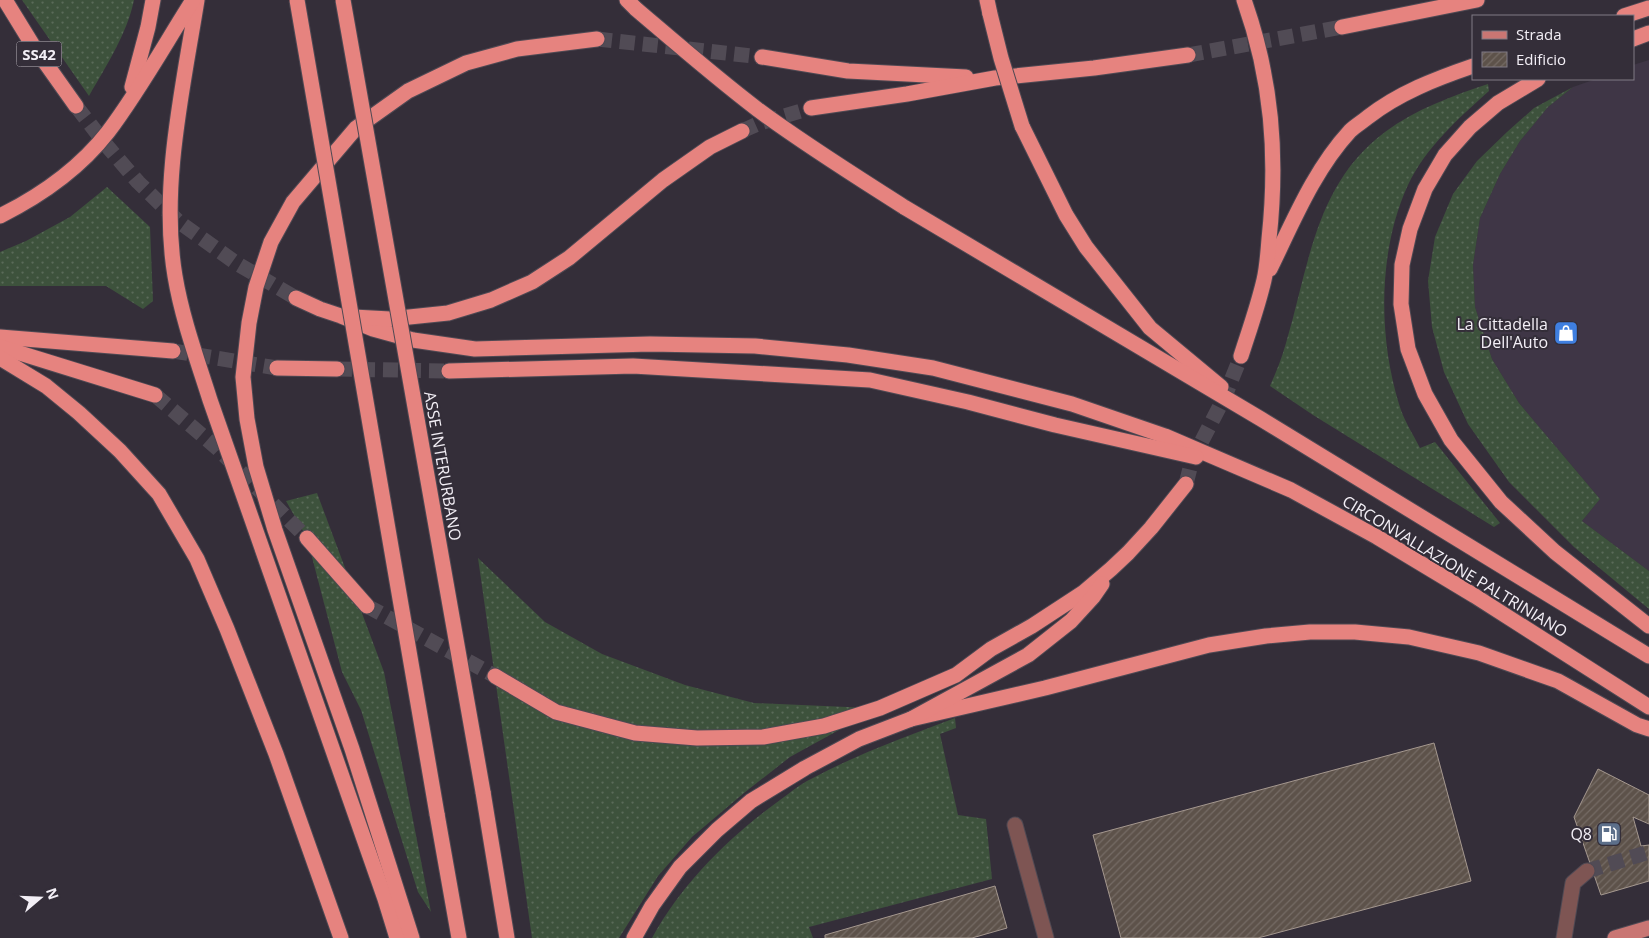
<svg xmlns="http://www.w3.org/2000/svg" width="1649" height="938" font-family="'Open Sans',sans-serif">
<style>
.built{fill:#3f3646}
.grass{fill:url(#grass-dots)}
.building{fill:url(#building-hatch);stroke:#a5988f}
.lines{fill:none;stroke-linecap:round;stroke-linejoin:round}
.minor-tunnel{stroke:#514b55;stroke-width:15;stroke-dasharray:15 8;stroke-linecap:butt}
.highway-tunnel{stroke:#514b55;stroke-width:15;stroke-dasharray:15 8;stroke-linecap:butt}
.minor-casing{stroke:#4f4953;stroke-width:17}
.major-casing{stroke:#4f4953;stroke-width:17}
.highway-casing{stroke:#4f4953;stroke-width:17}
.minor{stroke:#7e5553;stroke-width:15}
.major{stroke:#c97673;stroke-width:15}
.highway{stroke:#e6837f;stroke-width:15}
.highway-bridge-casing{stroke:#4f4953;stroke-width:17;stroke-linecap:butt}
.highway-bridge{stroke:#e6837f;stroke-width:15}
.labels{text-anchor:middle;dominant-baseline:central;stroke-width:4;stroke-linejoin:round;paint-order:stroke}
.shield{fill:#342e39;stroke:#bab5bd;stroke-width:1}
.shield-label{font-size:15px;font-weight:bold;fill:#f3eff6}
.poi-label{font-size:16px;fill:#f3eff6;stroke:#342e39;text-anchor:end}
.street-label{font-size:16px;fill:#f3eff6;stroke:#342e39}
</style>
<defs>
<pattern id="grass-dots" width="8" height="8" patternUnits="userSpaceOnUse" patternTransform="scale(1.25)"><rect width="8" height="8" fill="#3d523c"/><path d="M2 2h.1M6 6h.1" fill="none" stroke="#5a6b59" stroke-width="1.8" stroke-linecap="round"/></pattern>
<pattern id="building-hatch" width="6" height="6" patternUnits="userSpaceOnUse" patternTransform="scale(1.25)"><rect width="6" height="6" fill="#5d524a"/><path d="M-1 1l2-2M0 6l6-6M5 7l2-2" fill="none" stroke="#756b65"/></pattern>
</defs>
<rect width="100%" height="100%" fill="#342e39"/>
<!-- built -->
<polygon class="built" points="1649,60 1649,571 1582,521 1600,499 1519,403 1492,359 1475,307 1473,265 1480,218 1500,174 1520,141 1548,107 1573,87 1596,79 1633,79 1633,65"/>
<!-- grass -->
<g class="grass">
<path d="M22,0H134C127,34 106,66 89,96Z"/>
<path d="M1488,84L1489,91C1459,118 1426,147 1408,185C1378,250 1378,336 1399,404C1403,419 1413,434 1420,448L1435,442L1500,523L1494,527L1313,415L1270,386C1276,372 1282,358 1286,343C1309,266 1315,184 1385,132C1416,109 1452,96 1488,84Z"/>
<polygon points="1573,87 1548,107 1520,141 1500,174 1480,218 1473,265 1475,307 1492,359 1519,403 1600,499 1582,521 1649,571 1649,609 1574,547 1509,482 1468,424 1444,372 1432,327 1428,281 1435,237 1453,194 1477,161 1507,132 1534,108"/>
<polygon points="107,187 150,227 153,301 143,309 106,286 0,286 0,252 26,241 70,217"/>
<polygon points="317,493 384,672 431,912 418,892 361,710 342,672 307,538 286,501"/>
<polygon points="478,558 545,622 602,654 685,685 754,703 870,708 868,714 790,757 744,793 692,837 658,876 619,938 532,938"/>
<path d="M955,718L956,728L940,734L958,815L986,819L992,879L809,927L813,938H652C683,882 729,837 780,800C790,793 800,784 811,779C857,754 906,737 955,718Z"/>
</g>
<!-- building -->
<g class="building">
<polygon points="1434,743 1471,881 1258,938 1121,938 1093,835"/>
<polygon points="1598,769 1649,795 1649,824 1633,817 1641,846 1649,845 1649,881 1601,895 1574,817"/>
<polygon points="995,886 1007,928 972,938 825,938 825,935"/>
</g>
<g class="lines">
<!-- minor-tunnel -->
<polyline class="minor-tunnel" points="1587,871 1649,852"/>
<!-- highway-tunnel -->
<g class="highway-tunnel">
<polyline points="597,39 762,57"/>
<polyline points="1188,55 1342,27"/>
<polyline points="76,106 107,146 138,182 179,222 236,263 296,298"/>
<polyline points="742,131 760,123 811,108"/>
<polyline points="173,351 277,368"/>
<polyline points="337,369 449,371"/>
<polyline points="155,395 217,448 307,538"/>
<polyline points="1186,484 1192,460 1225,396 1241,356"/>
<polyline points="367,606 495,676"/>
</g>
<defs>
<g id="minor">
<polyline points="1015,825 1046,938"/>
<polyline points="1564,938 1573,883 1587,871"/>
</g>
<polyline id="major" points="1615,938 1649,928"/>
<g id="highway">
<polyline points="5,0 32,44 76,106"/>
<path d="M197,0C183,88 160,187 175,276C182,318 197,359 210,400L385,899L397,938"/>
<polyline points="627,0 636,9"/>
<polyline points="987,0 990,14"/>
<polyline points="1624,16 1649,8"/>
<polyline points="1342,27 1477,0"/>
<polyline points="1633,39 1649,33"/>
<polyline points="762,57 848,71 966,77"/>
<polyline points="1538,79 1498,103 1470,127 1445,155 1425,189 1410,229 1402,265 1401,304 1408,349 1425,394 1451,440 1501,502 1555,552 1649,626"/>
<polyline points="132,87 148,27 153,0"/>
<polyline points="811,108 907,94 995,78 1094,68 1188,55"/>
<polyline points="1022,126 1066,215 1086,247 1150,328 1221,387"/>
<polyline points="904,207 1261,419 1649,656"/>
<path d="M0,216C40,196 80,168 108,132C139,91 165,44 193,0"/>
<path d="M1270,269C1293,222 1314,170 1350,131C1355,126 1362,122 1368,117C1399,93 1435,79 1473,66"/>
<polyline points="296,298 320,309 341,316 373,329 413,340 475,349 650,344 755,346 848,355 933,368 1072,404 1165,436 1291,490 1377,537 1475,596 1649,707"/>
<polyline points="353,317 390,319 448,313 491,300 532,282 569,258 663,180 710,147 742,131"/>
<polyline points="0,337 173,351"/>
<polyline points="0,347 155,395"/>
<path d="M1241,356C1249,331 1258,306 1264,280C1267,267 1268,253 1269,239C1278,156 1272,79 1244,0"/>
<polyline points="0,358 46,386 79,413 120,451 159,494 197,559 227,629 276,754 341,938"/>
<polyline points="277,368 337,369"/>
<polyline points="449,371 633,366 870,380 968,402 1055,425 1196,457"/>
<polyline points="307,538 367,606"/>
<polyline points="495,676 556,712 635,733 697,738 763,737 824,726 880,708 956,675 991,649 1032,626 1084,592 1111,569 1128,553 1151,528 1186,484"/>
<polyline points="911,719 1045,688 1209,645 1266,636 1310,632 1355,632 1409,637 1479,653 1558,681 1637,725 1649,729"/>
<polyline points="483,792 507,938"/>
<polyline points="437,814 459,938"/>
<polyline points="412,938 352,749 275,530 256,467 247,419 243,377 249,323 256,287 271,242 293,202 356,128 408,91 466,63 517,49 597,39"/>
<polyline points="634,938 652,906 680,867 717,830 751,801 805,768 859,739 911,719 1028,655 1071,621 1093,597 1102,584"/>
</g>
</defs>
<!-- minor casing -->
<use href="#minor" class="minor-casing"/>
<!-- major casing -->
<use href="#major" class="major-casing"/>
<!-- highway casing -->
<use href="#highway" class="highway-casing"/>
<!-- minor -->
<use href="#minor" class="minor"/>
<!-- major -->
<use href="#major" class="major"/>
<!-- highway -->
<use href="#highway" class="highway"/>
<defs>
<g id="highway-bridge">
<polyline points="297,0 437,814"/>
<polyline points="343,0 483,792"/>
<path d="M636,9C676,43 715,77 757,109C804,144 854,175 904,207"/>
<polyline points="990,14 1001,58 1022,126"/>
</g>
</defs>
<!-- highway-bridge casing -->
<use href="#highway-bridge" class="highway-bridge-casing"/>
<!-- highway-bridge -->
<use href="#highway-bridge" class="highway-bridge"/>
</g>
<!-- icons -->
<defs>
<symbol id="shop-square" viewBox="-11 -11 22 22"><rect x="-9" y="-9" width="18" height="18" rx="4" fill="#3f7fe0" stroke="#342e39"/><path d="M-5-2.5h2.3a2.7 3.5 0 0 1 5.4 0H5L5.5 6h-11ZM-1.5-2.5h3a1.5 2.3 0 0 0-3 0Z" fill="#fff"/></symbol>
<symbol id="fuel-square" viewBox="-11 -11 22 22"><rect x="-9" y="-9" width="18" height="18" rx="4" fill="#5c6f8a" stroke="#342e39"/><path d="M-5.5-6h7V0h2V4h1.3V-2.5L3-4.5l.8-.8L6-3V5H2.5V1h-1V6h-7ZM-4.2-4.7v3.2H.2V-4.7Z" fill="#fff"/></symbol>
</defs>
<g fill-rule="evenodd">
<use href="#shop-square" x="1552" y="319" width="28" height="28"/>
<use href="#fuel-square" x="1595" y="820" width="28" height="28"/>
</g>
<g class="labels">
<!-- shield labels -->
<rect class="shield" x="16.5" y="41.5" width="45" height="25" rx="4"/>
<g class="shield-label">
<text x="39" y="54">SS42</text>
</g>
<!-- poi labels -->
<g class="poi-label">
<text x="1548" y="324">La Cittadella<tspan x="1548" dy="18">Dell'Auto</tspan></text>
<text x="1592" y="834">Q8</text>
</g>
<!-- street labels -->
<g class="street-label">
<text transform="translate(443 466) rotate(80)">ASSE INTERURBANO</text>
<text transform="translate(1455 566) rotate(31)">CIRCONVALLAZIONE PALTRINIANO</text>
</g>
</g>
<!-- legend -->
<rect x="1472" y="15" width="162" height="65" fill="#342e39" stroke="#807b85"/>
<rect x="1482" y="31" width="25" height="8" fill="#c97673" stroke="#807b85"/>
<text x="1516" y="40" font-size="15" fill="#f3eff6">Strada</text>
<rect x="1482" y="52" width="25" height="15" fill="url(#building-hatch)" stroke="#807b85"/>
<text x="1516" y="65" font-size="15" fill="#f3eff6">Edificio</text>
<!-- north arrow -->
<g transform="translate(40 898) rotate(71)" stroke="#342e39" stroke-width="4" paint-order="stroke">
<path d="M0-4L9 19L0 12L-9 19Z" fill="#f3eff6"/>
<text y="-8" font-size="14" font-weight="bold" text-anchor="middle" fill="#f3eff6">N</text>
</g>
</svg>
